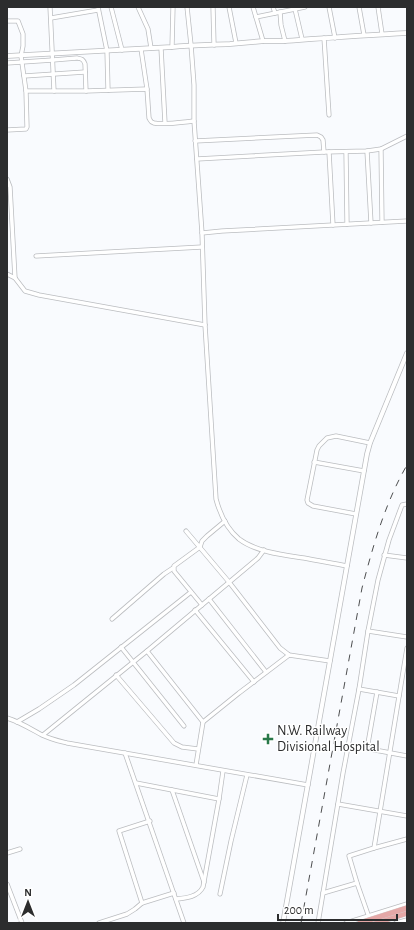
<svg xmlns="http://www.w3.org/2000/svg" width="414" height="930" font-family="'Alegreya Sans',sans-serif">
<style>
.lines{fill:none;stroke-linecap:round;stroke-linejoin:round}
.minor-casing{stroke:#bbbdc0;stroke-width:5}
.tertiary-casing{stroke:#bbbdc0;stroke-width:5.5}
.primary-casing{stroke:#d5d5d5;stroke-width:6}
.minor{stroke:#fff;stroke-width:3.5}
.tertiary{stroke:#fff;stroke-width:4}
.primary{stroke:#e5a8a7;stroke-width:5}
.rail{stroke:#4d4e4f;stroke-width:1;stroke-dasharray:7 7;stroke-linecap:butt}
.primary-bridge-casing{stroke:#d5d5d5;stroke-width:6;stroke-linecap:butt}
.primary-bridge{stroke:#e5a8a7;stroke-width:5}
.poi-dot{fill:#287849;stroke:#fff;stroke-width:1.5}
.labels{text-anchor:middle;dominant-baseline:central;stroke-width:3;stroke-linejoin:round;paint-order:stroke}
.poi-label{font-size:14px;fill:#2c2d2e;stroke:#fff;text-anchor:start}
</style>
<rect width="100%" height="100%" fill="#f9fbfe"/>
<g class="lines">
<defs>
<g id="minor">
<polyline points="50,7 54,91"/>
<polyline points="98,7 107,51 108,90"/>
<polyline points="111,7 122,50"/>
<polyline points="138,7 148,29 151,48"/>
<path d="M187,7L191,45L194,85V121L202,233L205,325L216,499C220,514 227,529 239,539C256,552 284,555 304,558C318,561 333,563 347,566"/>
<polyline points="213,7 214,45"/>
<polyline points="229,7 236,43"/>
<polyline points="253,7 263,41"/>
<polyline points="273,7 275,13"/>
<polyline points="329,7 335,38"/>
<polyline points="359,7 364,35"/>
<polyline points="378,7 382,34"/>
<polyline points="295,9 302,39"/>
<polyline points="280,12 281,25 285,41"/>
<polyline points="256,17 305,7"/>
<polyline points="51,18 98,10"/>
<path d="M7,21H18L23,34V46L21,56L26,91H86L147,89L149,118C151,121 150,122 154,123C163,125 184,122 194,121"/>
<polyline points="324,38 329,115"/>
<polyline points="172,47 173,7"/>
<polyline points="161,48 165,123"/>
<polyline points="141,49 147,89"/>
<path d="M7,63L53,60L77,58C82,59 83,59 85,64L86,91"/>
<polyline points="24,76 85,72"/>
<polyline points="7,130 26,129 27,127 26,91"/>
<polyline points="195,141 317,135 321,137 323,140 324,152"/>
<polyline points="381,149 382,222"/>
<polyline points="367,151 371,223"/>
<polyline points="329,152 333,225"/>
<polyline points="346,152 347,224"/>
<polyline points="197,159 324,152 367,151 381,149 407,136"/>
<polyline points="7,179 10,187 15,278"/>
<polyline points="202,233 222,231 407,221"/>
<polyline points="36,256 202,247"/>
<polyline points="7,274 15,278 25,291 39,295 205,325"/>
<polyline points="314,462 364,471"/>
<polyline points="356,514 313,506 308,503 307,500 317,450 319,446 327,438 336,436 370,443"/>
<polyline points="186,531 229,582 280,648 289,655 330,661"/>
<polyline points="384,555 407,558"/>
<polyline points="209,599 266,672"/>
<polyline points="202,605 174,571 174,566 200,547 202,541 207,536 225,521"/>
<polyline points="195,610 254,682"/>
<polyline points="112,619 164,574 173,568"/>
<polyline points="368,631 407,637"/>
<polyline points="121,647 184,726"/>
<polyline points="147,651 203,722 239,693 289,655"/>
<polyline points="116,675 174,743 182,747 198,749"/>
<polyline points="359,689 399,696"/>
<path d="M7,718C20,722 31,729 42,735C50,739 59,741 67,743L308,785"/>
<polyline points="17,722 39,709 74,685 191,592"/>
<polyline points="43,735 147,651 258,558 264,550"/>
<polyline points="348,745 407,756"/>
<polyline points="367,749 377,692"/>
<polyline points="125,753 184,923"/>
<polyline points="196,765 203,722"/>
<polyline points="136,783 219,799"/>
<polyline points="172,790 204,882"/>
<polyline points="338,804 407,816"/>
<polyline points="374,848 407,839"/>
<polyline points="7,853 20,849"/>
<polyline points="7,884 22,923"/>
<polyline points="323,893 357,883"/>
<polyline points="220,894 231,841 247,775"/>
<path d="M176,899C186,898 198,897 203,887L219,799L223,771"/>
<polyline points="142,903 119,831 150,821"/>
<polyline points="99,923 127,914 135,909 142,903 174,893"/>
<polyline points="318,923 343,773 359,689 368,631 378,580 389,540 402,505 407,504"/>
<polyline points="346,923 407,904"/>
<polyline points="371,923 357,883 349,856 374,848 407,648"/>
<polyline points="396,923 407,920"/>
</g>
<g id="tertiary">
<path d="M7,56L172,47C192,45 211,45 230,44C241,43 253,42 264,41C271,41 278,41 285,41C326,38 366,35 407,33"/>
<polyline points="283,923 367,454 370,443 407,353"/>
</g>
<polyline id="primary" points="376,923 407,913"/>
</defs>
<!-- minor casing -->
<use href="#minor" class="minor-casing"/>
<!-- tertiary casing -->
<use href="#tertiary" class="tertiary-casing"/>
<!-- primary casing -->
<use href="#primary" class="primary-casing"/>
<!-- minor -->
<use href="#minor" class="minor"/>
<!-- tertiary -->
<use href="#tertiary" class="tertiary"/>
<!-- primary -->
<use href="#primary" class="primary"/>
<!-- rail -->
<path class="rail" d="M301,923L362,588C373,546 385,503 407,465"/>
<defs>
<polyline id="primary-bridge" points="360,923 407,908"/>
</defs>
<!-- primary-bridge casing -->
<use href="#primary-bridge" class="primary-bridge-casing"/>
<!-- primary-bridge -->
<use href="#primary-bridge" class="primary-bridge"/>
</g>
<!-- markers -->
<path class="poi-dot" d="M266 733h4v4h4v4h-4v4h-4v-4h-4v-4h4z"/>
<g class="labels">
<!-- poi labels -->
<g class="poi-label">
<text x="277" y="731">N.W. Railway<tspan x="277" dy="16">Divisional Hospital</tspan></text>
</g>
</g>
<!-- border -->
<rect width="414" height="930" fill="none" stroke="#2c2d2e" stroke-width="16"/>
<!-- north arrow -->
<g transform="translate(28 902)" stroke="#ffffff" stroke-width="3" paint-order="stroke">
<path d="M0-3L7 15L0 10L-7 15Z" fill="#2c2d2e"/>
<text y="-6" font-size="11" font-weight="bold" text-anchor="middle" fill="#2c2d2e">N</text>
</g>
<!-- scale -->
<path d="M278 914v6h119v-6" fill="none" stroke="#2c2d2e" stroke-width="2"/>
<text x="284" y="914" font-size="12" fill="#2c2d2e" stroke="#ffffff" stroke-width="3" paint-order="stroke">200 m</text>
</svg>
